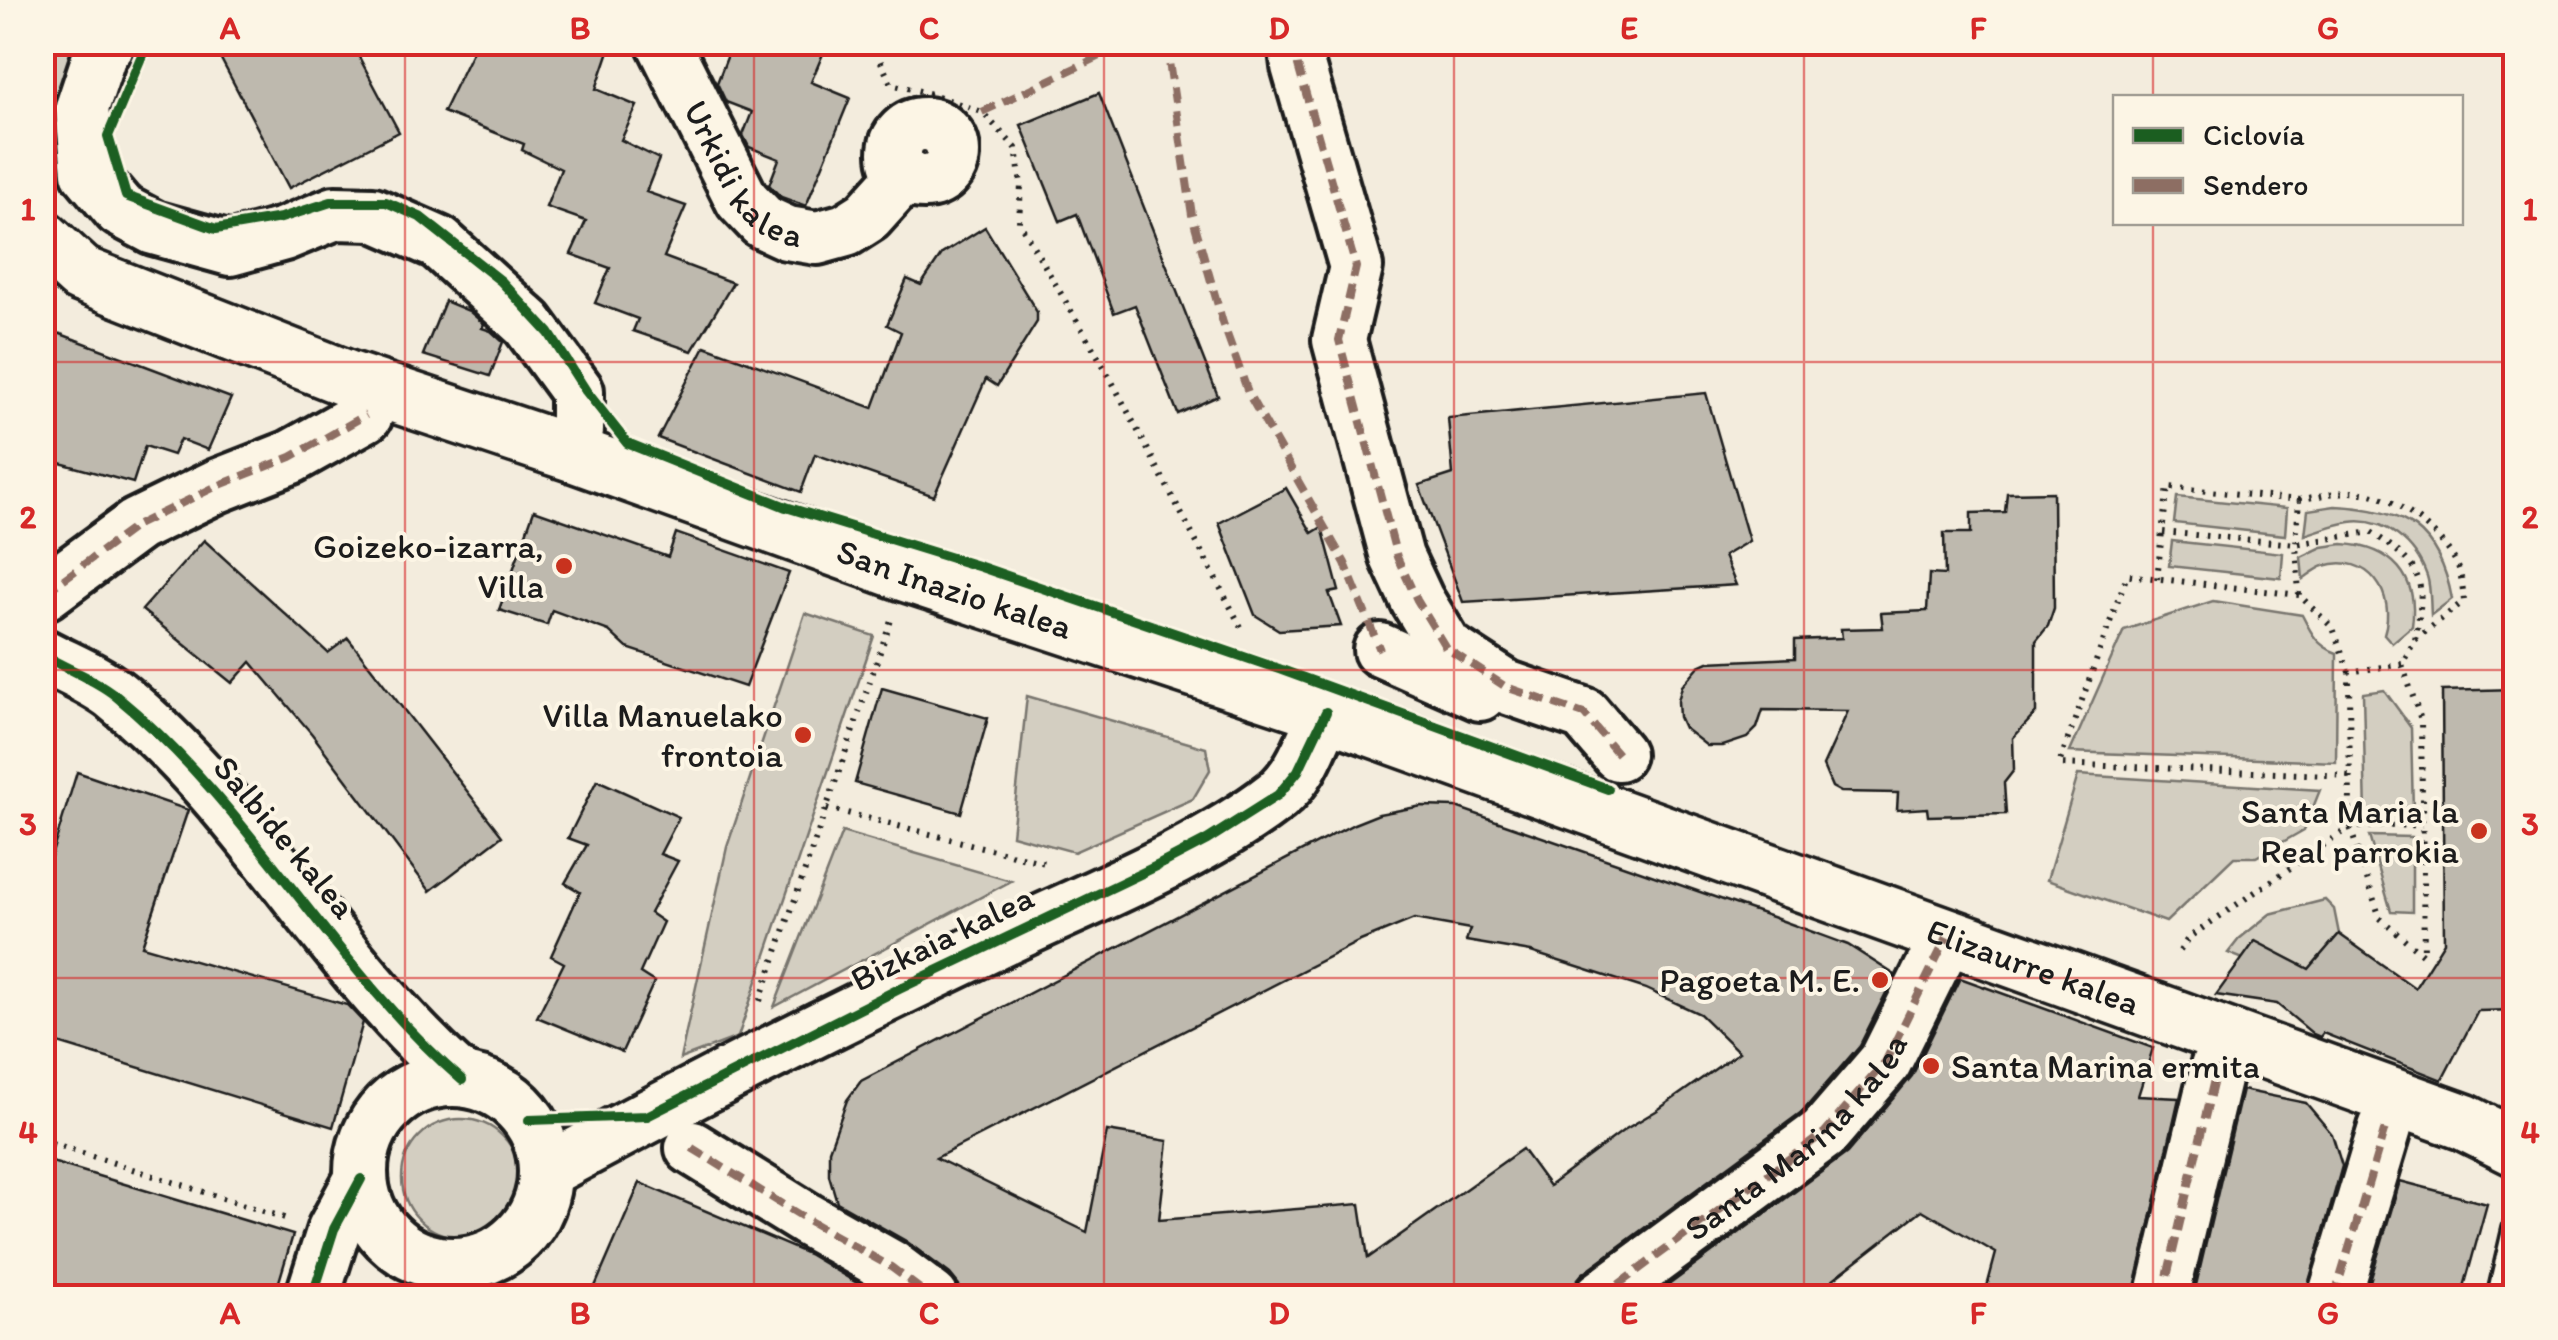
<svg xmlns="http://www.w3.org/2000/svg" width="2558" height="1340" font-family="Itim,sans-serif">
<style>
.green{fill:#d3cec1;stroke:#78756e;stroke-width:2.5}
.building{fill:#beb9ae;stroke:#1c1c1c;stroke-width:2.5;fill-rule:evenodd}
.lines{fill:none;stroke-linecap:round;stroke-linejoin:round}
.lane-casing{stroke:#1c1c1c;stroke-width:32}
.street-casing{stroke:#1c1c1c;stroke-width:60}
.secondary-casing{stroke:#1c1c1c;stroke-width:62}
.path{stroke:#1c1c1c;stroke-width:6;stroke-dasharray:2.5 8;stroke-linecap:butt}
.lane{stroke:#fcf5e5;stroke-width:25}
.street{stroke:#fcf5e5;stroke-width:52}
.secondary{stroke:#fcf5e5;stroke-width:55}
.quiet{stroke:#8d6e63;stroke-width:8;stroke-dasharray:15 8;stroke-linecap:butt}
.cycleway-casing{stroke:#fcf5e5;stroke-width:16}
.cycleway{stroke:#1b5e20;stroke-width:10}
.grid{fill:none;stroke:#d62828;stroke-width:2.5;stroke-opacity:0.55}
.poi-dot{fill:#c8321e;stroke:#fcf5e5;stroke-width:4}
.labels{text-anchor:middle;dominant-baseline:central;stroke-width:8;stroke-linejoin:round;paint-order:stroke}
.street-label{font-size:35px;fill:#1c1c1c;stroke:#fcf5e5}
.poi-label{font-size:35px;fill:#1c1c1c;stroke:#fcf5e5;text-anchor:end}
.neatline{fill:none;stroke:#d62828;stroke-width:4}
.grid-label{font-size:32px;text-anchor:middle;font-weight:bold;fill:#d62828}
</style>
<rect width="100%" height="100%" fill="#f3ecdd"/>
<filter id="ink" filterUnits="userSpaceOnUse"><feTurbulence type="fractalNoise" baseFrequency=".01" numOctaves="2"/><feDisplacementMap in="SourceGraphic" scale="20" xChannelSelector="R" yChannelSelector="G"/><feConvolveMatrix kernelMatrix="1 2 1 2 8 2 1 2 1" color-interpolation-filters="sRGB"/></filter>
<g filter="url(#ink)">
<!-- green -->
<g class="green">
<polygon points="43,43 94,43 43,151"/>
<polygon points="2177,497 2287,508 2285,535 2174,523"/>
<path d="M2335,506C2405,509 2439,529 2452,599L2431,615C2430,603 2431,588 2427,576C2416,544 2385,517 2350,522C2335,524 2320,530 2305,535L2308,510Z"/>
<polygon points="2172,541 2283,553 2281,578 2169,566"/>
<path d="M2343,544C2392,547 2419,576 2412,626L2392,643L2384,634C2397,594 2368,552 2324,566C2317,568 2309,575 2303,579L2301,557L2322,547Z"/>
<path d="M2213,601L2302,615C2311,633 2317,646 2337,653L2336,762L2070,752L2124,630Z"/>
<polygon points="805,613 874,636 738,1037 680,1059 727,847"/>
<polygon points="2384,690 2411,727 2413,812 2366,816 2363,693"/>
<polygon points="1027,696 1206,748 1210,770 1193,799 1074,852 1012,835"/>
<polygon points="2078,775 2320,790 2304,830 2256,857 2234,857 2166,922 2047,880"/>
<polygon points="842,832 1011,881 774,1007"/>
<polygon points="2369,836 2412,837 2412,912 2391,911"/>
<polygon points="2325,900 2334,909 2339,934 2309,969 2255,941 2243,959 2228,953 2239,939 2270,914"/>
<circle cx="461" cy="1178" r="59"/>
</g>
<!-- building -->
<g class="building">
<polygon points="212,42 351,42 399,132 289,188"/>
<polygon points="477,42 612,42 596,89 637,106 621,140 659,159 646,192 686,206 664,257 733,283 692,351 633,331 638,319 595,303 610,268 571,254 586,221 546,207 561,169 522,150 524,144 443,112"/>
<polygon points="733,42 828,42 811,82 850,98 806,206 781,197 769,185 779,159 749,147 743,135 752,112 726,102 717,83"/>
<polygon points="1099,93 1218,396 1178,414 1135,305 1114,313 1077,214 1060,221 1021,125"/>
<polygon points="985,227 1037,312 1037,322 997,386 986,379 934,496 815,454 801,492 658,438 705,346 873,408 901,332 887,325 907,279 921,285 942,254"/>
<polygon points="445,301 469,311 484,324 482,328 491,331 503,342 490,376 423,355"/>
<polygon points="42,327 231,398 208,450 180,439 173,455 145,446 133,483 42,458"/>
<polygon points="1706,393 1749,541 1724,556 1736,585 1463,602 1419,485 1453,474 1448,418"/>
<polygon points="1286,488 1312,533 1322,527 1339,591 1329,593 1341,626 1279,630 1255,615 1219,523"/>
<polygon points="2053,492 2054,608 2048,626 2036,641 2036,713 2013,738 2014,770 2004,783 2006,814 1928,816 1927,808 1897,810 1898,793 1841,792 1832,787 1823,766 1848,711 1763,710 1757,728 1747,738 1723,746 1707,746 1684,728 1679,717 1678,701 1682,686 1699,666 1708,662 1795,658 1795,640 1842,638 1841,629 1883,628 1881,613 1927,611 1929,574 1945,575 1944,533 1971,533 1971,513 2005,512 2007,493"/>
<polygon points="534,510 668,557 676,533 789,573 745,687 627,648 609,631 552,610 547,625 499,610"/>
<polygon points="204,540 328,653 348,638 502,836 430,891 312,734 251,662 232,683 142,610"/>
<polygon points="882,688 988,718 961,813 855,783"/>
<polygon points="2516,689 2516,1010 2478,1011 2442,1080 2323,1033 2320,1037 2313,1034 2277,1004 2216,995 2255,941 2309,969 2339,934 2415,988 2444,942 2442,691"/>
<polygon points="77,772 188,810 142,946 347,1005 363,1022 333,1127 42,1038 42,886"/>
<polygon points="597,780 679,817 660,854 678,861 650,913 663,922 640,973 654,982 622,1052 537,1017 564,963 551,956 580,892 565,883 587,845 568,838"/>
<path d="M1422,806L1456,807L1772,917L1848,945L1895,975L1860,1045L1803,1111L1582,1274L1573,1285L1571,1298H961L959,1285L950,1274L906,1241L837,1202L829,1175V1150L847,1100L861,1081L1354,824L1379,814ZM1414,919L1470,929L1466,941L1531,952L1646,989L1700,1014L1739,1052L1656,1111L1624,1130L1549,1186L1522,1149L1368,1258L1360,1204L1159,1220L1168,1141L1107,1131L1087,1232L936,1158L1358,942Z"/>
<polygon points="1960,978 2153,1048 2138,1096 2179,1098 2133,1298 1984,1298 1996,1253 1922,1210 1809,1298 1651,1298 1847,1153 1912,1076"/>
<polygon points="2242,1090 2306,1103 2332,1134 2342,1166 2305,1298 2193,1298"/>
<polygon points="42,1159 293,1235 274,1298 92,1298 42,1281"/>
<polygon points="2400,1181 2487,1204 2461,1298 2365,1298"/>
<polygon points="640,1183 808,1254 882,1298 590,1298"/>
</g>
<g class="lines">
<defs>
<polyline id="lane" points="2500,1298 2516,1229"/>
<g id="street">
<polyline points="109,42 100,54 82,108 88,172 120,210 154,228 230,249 284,234 335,213 373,214 439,243 528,324 577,391 577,430 571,453"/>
<path id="s1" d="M663,42L742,200L763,222L787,233L817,238L846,230L868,216L905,175"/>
<polyline points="1295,42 1298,66 1356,267 1339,340 1397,557 1417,600 1446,648 1506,687 1584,714 1618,754"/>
<circle cx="924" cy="153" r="29"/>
<polyline points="45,593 137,525 217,486 291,457 366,415"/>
<polyline points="1380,650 1480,694"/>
<path d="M42,655C66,668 95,679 116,696C251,806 332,967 462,1080"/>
<circle cx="453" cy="1172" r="92"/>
<polyline points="692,1148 806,1219 891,1267 932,1298"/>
<path d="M546,1171C693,1091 842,1016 993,944C1082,901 1199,856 1276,796C1301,777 1312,741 1326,712"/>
<polyline points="312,1298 334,1229 361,1179"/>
<path id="s2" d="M1600,1298L1824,1133L1885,1062L1947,937"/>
<polyline points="2162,1298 2217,1067"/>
<polyline points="2334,1298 2385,1128"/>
</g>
<g id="secondary">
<path id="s3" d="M42,238L81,274L348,379L571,453L907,574L1326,712L2464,1122L2516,1148"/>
</g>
</defs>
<!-- lane casing -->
<use href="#lane" class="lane-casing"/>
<!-- street casing -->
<use href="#street" class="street-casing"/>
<!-- secondary casing -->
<use href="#secondary" class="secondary-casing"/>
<!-- path -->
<g class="path">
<polyline points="872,42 891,84 932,94 982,112 1016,148 1021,185 1019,222 1107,372 1241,627"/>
<path d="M2299,500C2323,495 2346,489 2370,494C2400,500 2449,540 2459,569C2462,579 2463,591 2464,601L2415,640L2402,664L2421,720L2424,956"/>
<polyline points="2157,579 2162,532"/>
<polyline points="2299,595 2127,575 2059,764 2351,776"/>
<polyline points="2402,664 2349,672 2350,827 2380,918 2423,955"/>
<path d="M2349,672L2333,628L2299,595L2296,544L2299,500L2168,487L2162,532L2296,544L2371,532C2423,567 2427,578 2415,640"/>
<polyline points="827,808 1045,863"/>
<polyline points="2180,951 2188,938 2350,827 2422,825"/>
<polyline points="760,1001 891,620"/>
<polyline points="42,1140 285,1218"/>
</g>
<!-- lane -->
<use href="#lane" class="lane"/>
<!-- street -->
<use href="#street" class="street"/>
<!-- secondary -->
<use href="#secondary" class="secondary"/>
<!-- quiet -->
<g class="quiet">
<polyline points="1166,42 1192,215 1223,323 1249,395 1345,563 1380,650"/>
<polyline points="1295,42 1298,66 1356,267 1339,340 1397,557 1417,600 1446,648 1506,687 1584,714 1618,754"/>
<polyline points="982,112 1130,42"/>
<polyline points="45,593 137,525 217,486 291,457 366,415"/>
<polyline points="692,1148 806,1219 891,1267 932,1298"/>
<polyline points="1600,1298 1824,1133 1885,1062 1947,937"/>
<polyline points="2162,1298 2217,1067"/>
<polyline points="2334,1298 2385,1128"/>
</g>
<defs>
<g id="cycleway">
<polyline points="153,42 142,55 108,136 126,196 216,229 281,218 331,202 386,202 420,217 501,281 549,333 586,391 627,443 786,507 981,567 1279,669 1608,789"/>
<path d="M42,655C66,668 95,679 116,696C251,806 332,967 462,1080"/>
<polyline points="529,1120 647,1116 899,989 1161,864 1207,840 1278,795 1298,771 1326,712"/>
<polyline points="312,1298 334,1229 361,1179"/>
</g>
</defs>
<!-- cycleway casing -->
<use href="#cycleway" class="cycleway-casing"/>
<!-- cycleway -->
<use href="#cycleway" class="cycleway"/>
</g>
</g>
<!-- grid -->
<path class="grid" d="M405,42V1298M754,42V1298M1104,42V1298M1454,42V1298M1804,42V1298M2153,42V98M2153,222V1298M42,362H2516M42,670H2516M42,978H2516"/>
<!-- markers -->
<g class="poi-dot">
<circle cx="564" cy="566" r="10"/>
<circle cx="803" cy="735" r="10"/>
<circle cx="2479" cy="831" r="10"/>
<circle cx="1880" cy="980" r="10"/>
<circle cx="1931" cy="1066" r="10"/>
</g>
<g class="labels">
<!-- street labels -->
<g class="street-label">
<text stroke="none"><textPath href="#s1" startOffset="158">Urkidi kalea</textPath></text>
<text stroke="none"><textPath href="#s3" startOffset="982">San Inazio kalea</textPath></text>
<text transform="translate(285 837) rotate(50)">Salbide kalea</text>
<text transform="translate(942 938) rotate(-26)">Bizkaia kalea</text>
<text stroke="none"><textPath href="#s3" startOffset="2125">Elizaurre kalea</textPath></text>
<text stroke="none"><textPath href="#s2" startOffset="255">Santa Marina kalea</textPath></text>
</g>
<!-- poi labels -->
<g class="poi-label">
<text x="544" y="546">Goizeko-izarra,<tspan x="544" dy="40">Villa</tspan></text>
<text x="783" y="715">Villa Manuelako<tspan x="783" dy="40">frontoia</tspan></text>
<text x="2459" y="811">Santa Maria la<tspan x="2459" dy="40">Real parrokia</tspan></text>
<text x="1860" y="980">Pagoeta M. E.</text>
<text x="1951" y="1066" text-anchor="start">Santa Marina ermita</text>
</g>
</g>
<!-- margin -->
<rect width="2558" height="1340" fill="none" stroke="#fcf5e5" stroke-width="110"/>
<!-- legend -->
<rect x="2113" y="95" width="350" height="130" fill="#fcf5e5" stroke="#a29e95" stroke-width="2.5"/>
<rect x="2133" y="128" width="50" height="15" fill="#1b5e20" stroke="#a29e95" stroke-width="2.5"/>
<text x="2203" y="145" font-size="30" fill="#1c1c1c">Ciclovía</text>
<rect x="2133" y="178" width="50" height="15" fill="#8d6e63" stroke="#a29e95" stroke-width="2.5"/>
<text x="2203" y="195" font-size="30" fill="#1c1c1c">Sendero</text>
<rect x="55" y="55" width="2448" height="1230" class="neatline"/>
<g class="grid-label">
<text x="230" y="39">A</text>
<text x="580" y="39">B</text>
<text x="929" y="39">C</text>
<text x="1279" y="39">D</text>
<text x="1629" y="39">E</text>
<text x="1978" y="39">F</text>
<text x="2328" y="39">G</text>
<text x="28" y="220">1</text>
<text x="2530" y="220">1</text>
<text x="28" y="528">2</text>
<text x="2530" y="528">2</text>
<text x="28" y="835">3</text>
<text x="2530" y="835">3</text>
<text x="28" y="1143">4</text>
<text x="2530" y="1143">4</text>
<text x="230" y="1324">A</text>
<text x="580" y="1324">B</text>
<text x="929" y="1324">C</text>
<text x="1279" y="1324">D</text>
<text x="1629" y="1324">E</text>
<text x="1978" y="1324">F</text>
<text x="2328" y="1324">G</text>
</g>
</svg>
